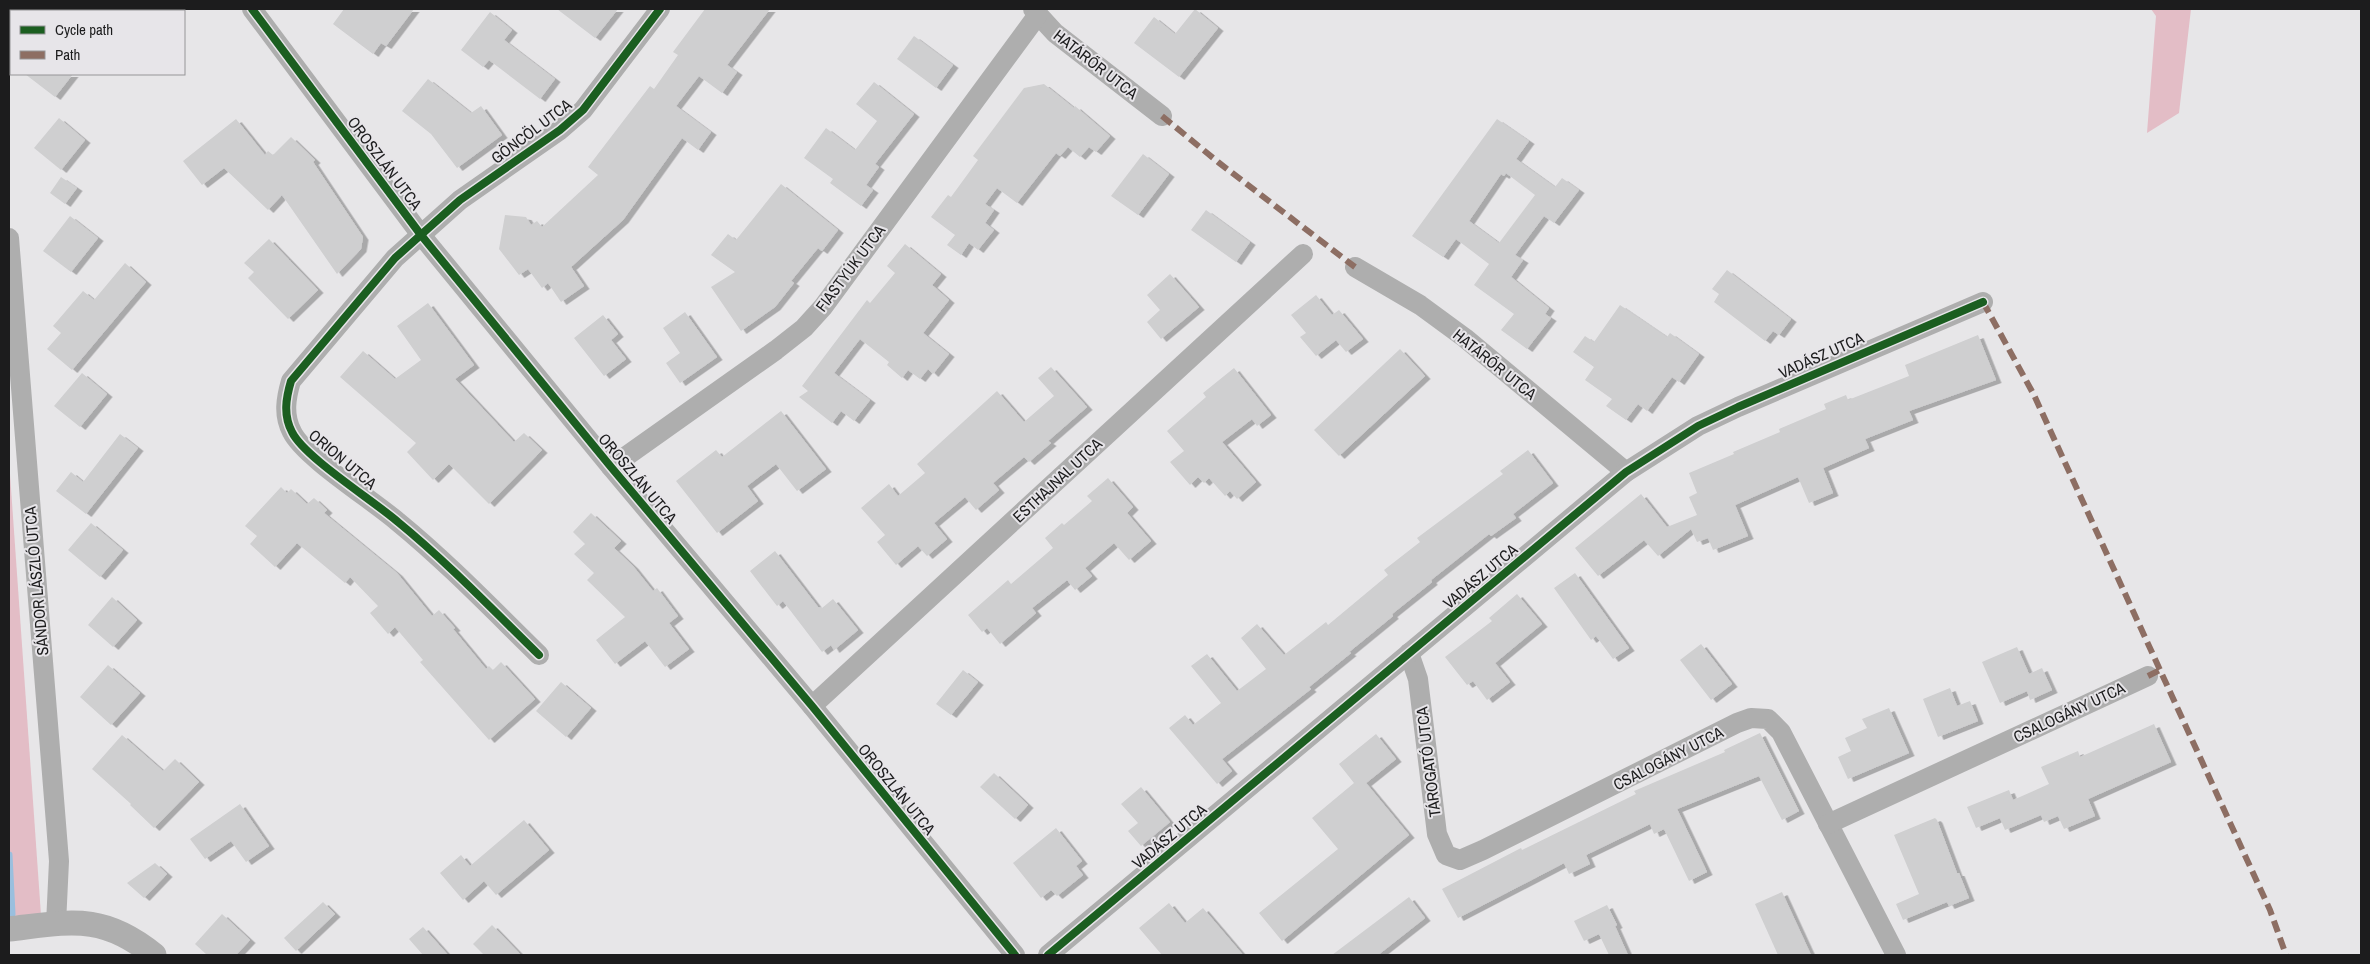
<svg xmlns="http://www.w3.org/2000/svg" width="2370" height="964" font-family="'Archivo Narrow',sans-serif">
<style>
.forest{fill:#e3bdc6}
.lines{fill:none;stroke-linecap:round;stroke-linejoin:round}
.stream{stroke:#9abfde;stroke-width:7}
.building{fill:#cfcfd0;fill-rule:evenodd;filter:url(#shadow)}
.minor{stroke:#aeaeae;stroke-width:20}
.tertiary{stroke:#aeaeae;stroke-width:25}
.quiet{stroke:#8d6e63;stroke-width:6;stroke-dasharray:12 6;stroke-linecap:butt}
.cycleway-casing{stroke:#e7e5e9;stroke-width:11}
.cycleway{stroke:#1b5e20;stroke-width:8}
.labels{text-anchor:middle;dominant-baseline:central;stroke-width:4;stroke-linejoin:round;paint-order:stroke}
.street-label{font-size:16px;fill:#1c1c1d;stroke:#e7e5e9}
</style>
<defs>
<filter id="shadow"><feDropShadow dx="5.5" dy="3" stdDeviation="0" flood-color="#0004"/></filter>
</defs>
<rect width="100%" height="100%" fill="#e7e6e8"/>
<!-- forest -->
<g class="forest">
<polygon points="2151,9 2191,9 2179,113 2147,133 2156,16"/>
<polygon points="9,460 41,915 9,916"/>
</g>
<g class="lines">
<!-- stream -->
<polyline class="stream" points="9,855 12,914 10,924"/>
</g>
<!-- building -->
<g class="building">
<polygon points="344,9 414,9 386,46 381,43 373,54 333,24"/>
<polygon points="557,9 618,9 595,38"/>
<polygon points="705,9 770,9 727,65 737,72 722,93 699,76 676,106 711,132 698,150 682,138 623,220 571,267 584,286 561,302 548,283 542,288 528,269 519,275 499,249 505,215 526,217 531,225 537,221 542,227 598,175 588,167 650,86 654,89 678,55 673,52"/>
<polygon points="1195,9 1218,28 1179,77 1134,43 1154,17 1175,34"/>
<polygon points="490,12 512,30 504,40 555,79 540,99 489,60 483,67 461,50"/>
<polygon points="914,36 953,65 936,88 897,59"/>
<polygon points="25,74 73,74 55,97"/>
<polygon points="428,79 471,113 481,106 502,135 457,168 431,134 402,111"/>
<polygon points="874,82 914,114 875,164 879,167 866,185 873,190 861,206 830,183 833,179 804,158 826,128 855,150 877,121 856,104"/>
<polygon points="1044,84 1074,108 1075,106 1110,136 1096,152 1089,147 1080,157 1068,147 1060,156 1056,153 1017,203 997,188 985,204 994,210 985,223 994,230 978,250 969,243 961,255 947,245 955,235 931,217 948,195 951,197 978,160 973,156 1024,88"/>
<polygon points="59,118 85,140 61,170 34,148"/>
<polygon points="236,119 265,155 268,151 273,155 291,137 315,160 313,162 363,237 361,249 337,274 282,195 268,210 224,168 202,185 183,161"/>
<path d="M1497,119L1529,141L1516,159L1555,187L1562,178L1579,190L1554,223L1544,216L1515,255L1523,260L1511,277L1549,308L1545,314L1551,318L1527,349L1501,330L1514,314L1474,285L1489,264L1456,239L1443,257L1412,236ZM1506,173L1535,195L1499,243L1469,221L1501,174L1504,176Z"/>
<polygon points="1143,154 1169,174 1138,215 1111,196"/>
<polygon points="61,177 77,188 65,204 50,193"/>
<polygon points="781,184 838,230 822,251 818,248 791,281 794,283 775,307 741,331 711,287 735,272 711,255 728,234 736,240"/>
<polygon points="1206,210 1250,242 1236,262 1191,230"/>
<polygon points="70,216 98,238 71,272 43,251"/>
<polygon points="269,239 318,290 288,319 248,278 254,272 244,263"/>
<polygon points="905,244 941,274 932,285 949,300 923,333 949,354 933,374 928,369 920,379 908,370 902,378 887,365 889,362 860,339 834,373 870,400 854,421 841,411 832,423 799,397 808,391 802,386 867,300 870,303 895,273 887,266"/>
<polygon points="125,263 146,282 72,370 47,349 61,333 53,326 83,291 94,300"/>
<polygon points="1727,270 1791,319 1779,335 1773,331 1765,341 1714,302 1719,294 1712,289"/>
<polygon points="1170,274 1199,307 1161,339 1147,322 1160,310 1147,295"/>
<polygon points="1316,295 1332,315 1339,310 1363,339 1346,352 1336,340 1316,356 1300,337 1306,333 1291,315"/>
<polygon points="428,303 474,365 455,379 514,442 524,433 542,450 489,504 449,464 433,480 407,452 416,443 340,377 363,351 395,379 421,360 397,326"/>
<polygon points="1620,305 1667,337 1670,333 1699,354 1679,382 1672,377 1647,411 1638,404 1626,420 1606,406 1612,399 1585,380 1594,367 1573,352 1585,336 1594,342"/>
<polygon points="685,312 717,357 680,383 666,363 680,353 663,328"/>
<polygon points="603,315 618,334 611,340 626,359 604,376 574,338"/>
<polygon points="1978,335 1996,380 1909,411 1913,420 1865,439 1869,448 1823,468 1833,493 1809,503 1798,477 1735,505 1748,536 1713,550 1708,538 1697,542 1691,529 1658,556 1644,540 1598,576 1575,548 1641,494 1667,527 1697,515 1689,497 1697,493 1689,473 1734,454 1733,452 1780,432 1779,429 1826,409 1824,404 1846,395 1848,400 1909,376 1905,365"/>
<polygon points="1400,349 1425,376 1339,456 1314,430"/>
<polygon points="1051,367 1087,407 1048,441 1051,443 1029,462 1024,457 993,483 999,490 976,510 965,497 934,523 947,539 927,556 918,546 896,565 877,542 885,535 861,508 889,484 898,496 925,473 917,464 997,391 1024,422 1054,396 1038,378"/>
<polygon points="1234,368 1271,415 1257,426 1252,419 1222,442 1256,482 1237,499 1230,491 1225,496 1209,478 1204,483 1198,477 1190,485 1170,462 1184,451 1167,431 1206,397 1203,393"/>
<polygon points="82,373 107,394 80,427 54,406"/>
<polygon points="781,411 826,469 797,491 776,464 747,486 758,501 717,533 676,481 716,450 722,457"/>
<polygon points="120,434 138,448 86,514 56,491 71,472 83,482"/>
<polygon points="1528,450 1553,483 1513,514 1516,518 1491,536 1489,534 1431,580 1432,582 1392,614 1393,616 1349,652 1351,653 1309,687 1311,689 1222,759 1232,771 1217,784 1169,728 1185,715 1193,725 1221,703 1191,666 1207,654 1237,691 1266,669 1241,638 1257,624 1284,655 1326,622 1328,625 1388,575 1384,570 1420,542 1417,538 1503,474 1500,471"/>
<polygon points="1108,478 1133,507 1127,513 1151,541 1129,560 1114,543 1085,568 1092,576 1075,590 1067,580 1032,608 1036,613 1000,644 987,628 982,632 968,615 1008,580 1011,584 1053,548 1045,538 1062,523 1064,525 1092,501 1087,496"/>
<polygon points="281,487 287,493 291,489 307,504 314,498 327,510 324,513 397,573 432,616 439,610 455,628 453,629 486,669 489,666 493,670 501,662 535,699 489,740 420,662 423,660 395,627 388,634 370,613 378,606 350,577 345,583 297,543 275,567 250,544 257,536 245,526"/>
<polygon points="591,513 621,541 614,548 633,566 653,591 657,588 678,616 669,623 689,649 665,667 645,641 615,664 596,640 625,617 587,580 594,573 574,554 585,544 573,532"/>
<polygon points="91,523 123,550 100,577 68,550"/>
<polygon points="775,551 818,607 822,608 833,599 858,630 834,650 831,645 822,652 783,601 777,606 750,571"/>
<polygon points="1575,573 1629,648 1613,659 1596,636 1591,640 1554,588"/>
<polygon points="1517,594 1542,624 1495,663 1510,682 1487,700 1473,681 1467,685 1445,657 1492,621 1489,618"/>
<polygon points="112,597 137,620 113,647 88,625"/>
<polygon points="1701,644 1732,684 1711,700 1680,660"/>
<polygon points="2017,647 2029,674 2042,668 2052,690 2030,700 2027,691 2000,703 1982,662"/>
<polygon points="108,665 140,693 111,725 80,697"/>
<polygon points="963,670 978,682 951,715 936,704"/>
<polygon points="561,682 591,708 566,737 536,711"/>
<polygon points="1950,688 1957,706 1970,701 1978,721 1938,737 1923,699"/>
<polygon points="1889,708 1909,753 1848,779 1838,757 1851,751 1845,738 1867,728 1862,719"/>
<polygon points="2154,724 2171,762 2088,799 2095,816 2064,829 2058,816 2044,822 2041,815 2005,830 2000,818 1976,828 1967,807 2009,790 2013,800 2049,784 2041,767 2078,751 2080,757"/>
<polygon points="1760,733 1799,811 1782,820 1759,776 1677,809 1707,872 1689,881 1664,829 1654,834 1650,824 1586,855 1590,864 1569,874 1564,863 1458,918 1442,889 1521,848 1522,850 1636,794 1634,791 1725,752 1724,750"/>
<polygon points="1376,734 1396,759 1366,783 1409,835 1282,941 1259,913 1338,849 1312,818 1354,783 1339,764"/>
<polygon points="122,735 163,771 175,759 199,782 154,828 130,805 131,804 92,769"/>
<polygon points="994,773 1028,805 1015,819 980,787"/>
<polygon points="1141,787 1170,822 1141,846 1128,831 1138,823 1121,804"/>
<polygon points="240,804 269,846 246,862 231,841 205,859 190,839"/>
<polygon points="1935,818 1937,820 1957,873 1959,873 1969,898 1949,906 1947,902 1903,920 1896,904 1919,894 1894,835"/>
<polygon points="524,820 549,850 496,895 484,881 463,900 440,873 461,855 470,866"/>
<polygon points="1056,828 1082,861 1076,866 1083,875 1057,896 1051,890 1041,898 1013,863"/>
<polygon points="155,863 167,874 144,898 127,883"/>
<polygon points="1782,892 1811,955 1778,955 1755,904"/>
<polygon points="1409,897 1425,918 1378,955 1332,955"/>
<polygon points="323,902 335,914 296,951 284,938"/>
<polygon points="1169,903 1185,923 1203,908 1243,955 1162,955 1139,928"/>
<polygon points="1607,905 1617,925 1615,926 1628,955 1609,955 1599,934 1584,941 1574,921"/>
<polygon points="222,914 250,940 236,955 207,955 195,944"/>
<polygon points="492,925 521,955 484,955 473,944"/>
<polygon points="423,927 448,955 423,955 409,939"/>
</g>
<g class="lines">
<!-- minor -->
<g class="minor">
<polyline points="252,9 421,235 611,467 812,706 1015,955"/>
<polyline points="1033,9 1055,33 1162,116"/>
<polyline points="9,238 59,861 56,924"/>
<polyline points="1355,267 1420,305 1465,338 1626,472"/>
<polyline points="611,467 776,350 804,328 823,307 1037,16"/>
<polyline points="1409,653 1418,679 1437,834 1446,855 1460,860 1483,850 1737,723 1751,718 1768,719 1781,732 1896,955"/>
<path d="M539,655C493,610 448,563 398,522C374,501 304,457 292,432C283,415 286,398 291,381L395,258L460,200L560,130L583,110L660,9"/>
<polyline points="812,706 1303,254"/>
<polyline points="1828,824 2148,676"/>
<polyline points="1048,955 1626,472 1698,426 1738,407 1983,302"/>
</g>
<!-- tertiary -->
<path class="tertiary" d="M9,929C70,922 102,913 154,955"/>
<!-- quiet -->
<g class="quiet">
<polyline points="1162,116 1218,162 1355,267"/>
<polyline points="1983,302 2034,395 2270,910 2286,955"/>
<polyline points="2148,676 2160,670"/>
</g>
<defs>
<g id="cycleway">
<polyline points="252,9 421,235 611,467 812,706 1015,955"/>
<path d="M539,655C493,610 448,563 398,522C374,501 304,457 292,432C283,415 286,398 291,381L395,258L460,200L560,130L583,110L660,9"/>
<polyline points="1048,955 1626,472 1698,426 1738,407 1983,302"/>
</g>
</defs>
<!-- cycleway casing -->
<use href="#cycleway" class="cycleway-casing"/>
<!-- cycleway -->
<use href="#cycleway" class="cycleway"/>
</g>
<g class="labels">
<!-- street labels -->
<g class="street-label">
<text transform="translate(1096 64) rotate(38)">HATÁRŐR UTCA</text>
<text transform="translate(531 131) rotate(-37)">GÖNCÖL UTCA</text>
<text transform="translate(385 163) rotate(53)">OROSZLÁN UTCA</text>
<text transform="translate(850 268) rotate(-53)">FIASTYÚK UTCA</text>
<text transform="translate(1821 355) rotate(-24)">VADÁSZ UTCA</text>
<text transform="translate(1495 364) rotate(39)">HATÁRŐR UTCA</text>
<text transform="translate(343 459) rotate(40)">ORION UTCA</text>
<text transform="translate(638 478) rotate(50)">OROSZLÁN UTCA</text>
<text transform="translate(1057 480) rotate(-43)">ESTHAJNAL UTCA</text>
<text transform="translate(1480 576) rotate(-40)">VADÁSZ UTCA</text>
<text transform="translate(36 581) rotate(-95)">SÁNDOR LÁSZLÓ UTCA</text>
<text transform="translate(2069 712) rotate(-25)">CSALOGÁNY UTCA</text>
<text transform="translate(1668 758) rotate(-27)">CSALOGÁNY UTCA</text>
<text transform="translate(1428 762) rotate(-97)">TÁROGATÓ UTCA</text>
<text transform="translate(897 789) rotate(51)">OROSZLÁN UTCA</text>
<text transform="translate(1169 836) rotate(-40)">VADÁSZ UTCA</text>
</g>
</g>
<!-- border -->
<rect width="2370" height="964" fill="none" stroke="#1c1c1d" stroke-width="20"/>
<!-- legend -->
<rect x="10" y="10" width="175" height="65" fill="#e7e5e9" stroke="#969597"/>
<rect x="20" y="26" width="25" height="8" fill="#1b5e20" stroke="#969597"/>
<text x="55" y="35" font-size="15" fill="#1c1c1d">Cycle path</text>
<rect x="20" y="51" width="25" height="8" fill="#8d6e63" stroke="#969597"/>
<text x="55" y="60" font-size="15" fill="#1c1c1d">Path</text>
</svg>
